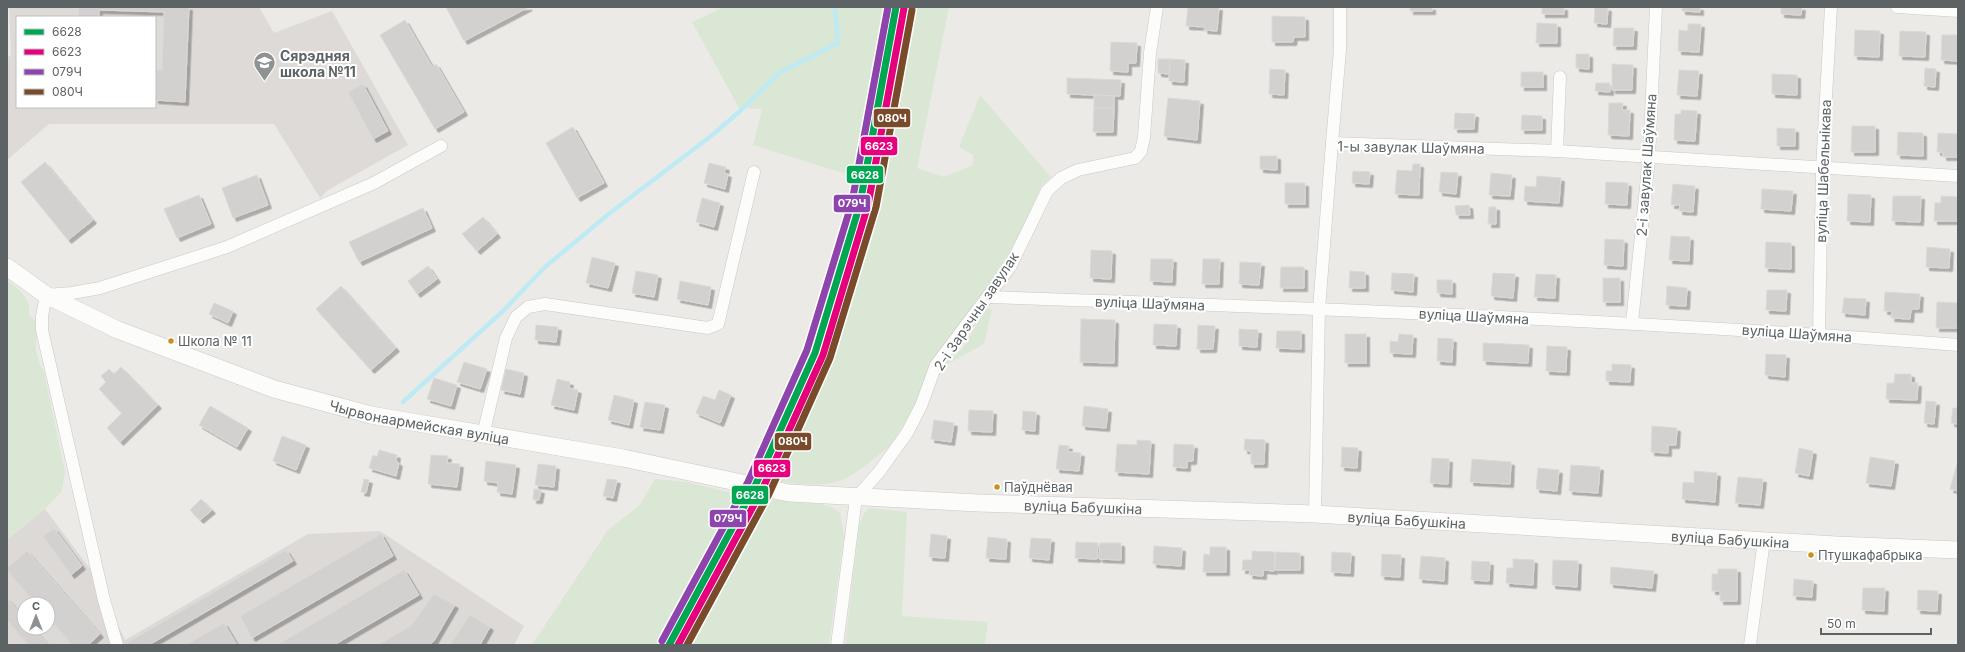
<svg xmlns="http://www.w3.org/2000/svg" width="1965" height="652" font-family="Inter,sans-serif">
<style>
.industrial{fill:#dcd9d7;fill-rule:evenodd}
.education{fill:#dedad7;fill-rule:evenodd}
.green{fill:#dae7d4}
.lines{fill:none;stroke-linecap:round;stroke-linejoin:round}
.stream{stroke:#beebf3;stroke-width:4.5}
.building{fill:#d3d1d0;stroke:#dbd9d6;filter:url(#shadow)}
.street-casing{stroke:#c8c8c7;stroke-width:13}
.secondary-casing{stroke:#c8c8c8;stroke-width:18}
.street{stroke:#fcfcfb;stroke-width:12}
.secondary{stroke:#fcfcfb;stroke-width:17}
.rail-1-casing{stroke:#fff;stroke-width:10}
.rail-2-casing{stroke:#fff;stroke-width:10}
.rail-3-casing{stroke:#fff;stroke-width:10}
.rail-4-casing{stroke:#fff;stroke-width:10}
.rail-1{stroke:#00a651;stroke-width:7}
.rail-2{stroke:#e5007d;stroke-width:7}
.rail-3{stroke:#8e44ad;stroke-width:7}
.rail-4{stroke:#7a4b2a;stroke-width:7}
.bus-dot{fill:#c9921e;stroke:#fff;stroke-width:1.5}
.labels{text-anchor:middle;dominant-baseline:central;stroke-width:4;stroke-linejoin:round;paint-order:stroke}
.bus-label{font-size:13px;fill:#5d6264;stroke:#fff;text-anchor:start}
.poi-label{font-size:14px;font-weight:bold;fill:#5d6264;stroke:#fff;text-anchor:start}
.street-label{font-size:14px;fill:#5d6264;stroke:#fff}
.line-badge{stroke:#fff;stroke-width:1.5}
.badge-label{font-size:11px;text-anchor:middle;font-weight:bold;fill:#fff}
</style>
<defs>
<filter id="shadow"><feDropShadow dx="3.5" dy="3.5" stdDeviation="0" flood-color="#0004"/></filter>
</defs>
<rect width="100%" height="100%" fill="#eceae7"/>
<!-- industrial -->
<path class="industrial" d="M45,509L94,574L125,640L308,534L380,531L524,626L514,645H7V540ZM24,604H48V628H24Z"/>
<!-- education -->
<path class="education" d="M9,7H259L274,33L332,11L408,145L328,190L320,198L274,124H49L7,160V58L11,55ZM17,17H155V107H17Z"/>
<!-- green -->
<g class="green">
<polygon points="724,7 888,7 859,178 753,145 762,109 739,108 692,22"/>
<path d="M903,7H949L917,168L944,177L973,165V155L959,147L980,95L1051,177L1041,187L1006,265L890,446C877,456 855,476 840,481C816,488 789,483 766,479L821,356L867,205Z"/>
<path d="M7,280C19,290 32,298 29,315C42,326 38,327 36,342C35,352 39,363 44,372L65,472L62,491L45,509L7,540Z"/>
<polygon points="986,309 992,309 984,344 940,368 962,349"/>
<polygon points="655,479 687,482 744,496 662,645 532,645 608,530 640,505"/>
<polygon points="755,498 822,504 832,507 840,513 844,536 829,645 676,645"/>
<polygon points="869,508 907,512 902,616 988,622 985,645 845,645 859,526 864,513"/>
</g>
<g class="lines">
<!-- stream -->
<polyline class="stream" points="403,402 503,311 545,267 610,213 711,136 739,112 779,73 838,43 835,7"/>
</g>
<!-- building -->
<g class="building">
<polygon points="79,7 189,7 185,102 155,100 155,70 162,70 164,12 99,10 99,17 78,17"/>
<polygon points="446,7 529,7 464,41"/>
<polygon points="1188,7 1219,7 1217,31 1204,30 1205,27 1186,26"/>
<rect x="1410" y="7" width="22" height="4"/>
<rect x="1542" y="7" width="22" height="7"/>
<polygon points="1595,7 1608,8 1607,24 1594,23"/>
<polygon points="1682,7 1700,7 1700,12 1682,11"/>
<polygon points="1781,7 1802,7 1801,15 1781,14"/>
<polygon points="1272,16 1305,17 1305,37 1294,37 1293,42 1272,42"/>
<polygon points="405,20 432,67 436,64 464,112 435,129 380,35"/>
<polygon points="1537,23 1557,24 1557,43 1536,43"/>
<polygon points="1688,24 1701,24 1699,52 1678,51 1679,30 1688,31"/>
<polygon points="1614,28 1634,28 1633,46 1613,46"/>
<polygon points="1855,30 1880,31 1879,57 1854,56"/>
<polygon points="1900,31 1926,32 1925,57 1899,56"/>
<polygon points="1942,35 1958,35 1958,61 1941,60"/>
<polygon points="1111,42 1137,43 1136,63 1128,63 1128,72 1110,71"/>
<polygon points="1576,54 1589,54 1589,69 1576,68"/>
<polygon points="1158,59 1170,59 1169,74 1158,73"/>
<polygon points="1170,59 1185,60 1184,82 1169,81"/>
<polygon points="1612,64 1633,65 1632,90 1612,90"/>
<polygon points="1925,68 1936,69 1935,87 1924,86"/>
<polygon points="1270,69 1285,70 1284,95 1269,94"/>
<polygon points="1679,70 1699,71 1697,96 1677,95"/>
<rect x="1521" y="72" width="22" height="15"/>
<polygon points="1772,74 1797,75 1797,95 1772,94"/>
<polygon points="1067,78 1121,80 1120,96 1067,94"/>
<polygon points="1596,83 1610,83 1610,92 1595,91"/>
<polygon points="363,84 388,131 373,139 348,92"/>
<polygon points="1094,95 1114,96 1114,108 1094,108"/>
<polygon points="1168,98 1200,101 1197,140 1164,136"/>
<polygon points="1609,103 1623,103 1622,110 1630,110 1629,136 1608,135"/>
<polygon points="1094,108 1114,108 1113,132 1093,132"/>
<polygon points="1681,110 1697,111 1695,141 1674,140 1675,114 1681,114"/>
<polygon points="1455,113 1475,114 1474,129 1454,129"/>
<polygon points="1522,115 1542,116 1542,130 1521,130"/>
<polygon points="1852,126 1875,126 1875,152 1851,152"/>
<polygon points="573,127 604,183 577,198 546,143"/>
<polygon points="1777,128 1795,129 1795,146 1777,146"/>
<polygon points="1898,132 1923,133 1923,156 1897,155"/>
<polygon points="1938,133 1958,134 1958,157 1943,157 1943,152 1937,152"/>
<polygon points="1260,156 1277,156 1277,170 1260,169"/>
<polygon points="45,162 93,220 68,240 21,182"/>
<polygon points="709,163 726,167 724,173 728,174 725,189 704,183"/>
<polygon points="1413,164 1420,164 1419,195 1395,194 1397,170 1412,171"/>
<polygon points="1353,171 1370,172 1369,184 1352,183"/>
<polygon points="1441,172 1458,173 1456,194 1439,192"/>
<polygon points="1491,173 1512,175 1510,196 1489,195"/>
<polygon points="257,175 268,205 233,218 222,188"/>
<polygon points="1537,176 1561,178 1559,203 1524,201 1525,186 1536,187"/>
<polygon points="1606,182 1628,183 1627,205 1605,204"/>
<rect x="1285" y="183" width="20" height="21"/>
<polygon points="1673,184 1695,186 1693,212 1679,211 1680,205 1671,205"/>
<polygon points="1762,189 1793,191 1791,211 1761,209"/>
<polygon points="1848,194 1871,195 1870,222 1847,221"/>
<polygon points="199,195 211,224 177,238 164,209"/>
<polygon points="1893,196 1921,196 1920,222 1892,221"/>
<polygon points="1941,196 1958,197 1958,221 1934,221 1935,203 1941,203"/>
<polygon points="702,198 720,203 714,227 696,222"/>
<polygon points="1469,205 1470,215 1456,215 1455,206"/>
<polygon points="1489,207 1496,207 1496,224 1488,224"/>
<polygon points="423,208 432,228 359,262 349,242"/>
<polygon points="483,217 497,234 477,251 462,234"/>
<polygon points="1671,236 1690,237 1689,261 1669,260"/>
<polygon points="1605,239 1624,240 1623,266 1604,265"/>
<polygon points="1766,242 1791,243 1791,269 1765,268"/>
<polygon points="1927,247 1950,249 1949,268 1926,267"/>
<polygon points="1091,250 1112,251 1111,279 1090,278"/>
<polygon points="592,257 615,263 608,288 586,283"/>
<polygon points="1151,259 1173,259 1172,282 1150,281"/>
<polygon points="1203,259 1220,259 1219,284 1202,284"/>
<polygon points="1240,262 1261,263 1259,285 1239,284"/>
<polygon points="428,266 437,279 417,294 408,281"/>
<polygon points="1281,267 1304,267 1304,288 1280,288"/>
<polygon points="636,271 658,275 654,297 632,293"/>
<polygon points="1350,271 1365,272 1365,288 1349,288"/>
<polygon points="1392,273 1414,274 1413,292 1391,290"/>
<polygon points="1493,273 1515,274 1513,298 1491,296"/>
<polygon points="1536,274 1556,275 1555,298 1534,297"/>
<rect x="1603" y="278" width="17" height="24"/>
<polygon points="1437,280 1452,280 1452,294 1437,293"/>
<polygon points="680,281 711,287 708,305 677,299"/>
<polygon points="341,286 396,348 371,370 316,309"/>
<polygon points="1667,286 1687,288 1686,306 1666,305"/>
<polygon points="1767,290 1787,290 1786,311 1766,310"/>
<polygon points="1885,292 1920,294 1919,309 1911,309 1910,319 1891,318 1892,311 1884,311"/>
<polygon points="1844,298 1866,299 1865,315 1842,313"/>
<polygon points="1937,302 1958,303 1958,328 1936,328"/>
<polygon points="214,303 233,311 228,323 209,314"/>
<polygon points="1081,319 1115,320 1114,363 1080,362"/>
<polygon points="1154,324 1177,325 1176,346 1153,345"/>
<polygon points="536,325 558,327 556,342 535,340"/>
<polygon points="1198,325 1215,326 1213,349 1197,349"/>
<polygon points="1239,329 1258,330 1257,347 1239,346"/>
<polygon points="1277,331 1301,331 1301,349 1276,348"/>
<rect x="1345" y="334" width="21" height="29"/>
<polygon points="1399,334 1413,335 1412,354 1390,353 1390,341 1398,342"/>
<polygon points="1438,338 1453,339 1452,362 1437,361"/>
<polygon points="1483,343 1529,345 1528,363 1483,361"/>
<polygon points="1547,346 1567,347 1566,372 1546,371"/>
<polygon points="1766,354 1786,355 1785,377 1765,375"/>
<polygon points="464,362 487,369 480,389 457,382"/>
<polygon points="1612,364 1631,365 1630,382 1606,381 1606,371 1612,371"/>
<polygon points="121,367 158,405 120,442 107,428 122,413 99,389 106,382 101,376 109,369 114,374"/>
<polygon points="506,369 524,373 520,394 501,390"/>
<polygon points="1895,374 1911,374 1911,383 1918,383 1917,400 1886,399 1887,383 1894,383"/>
<polygon points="434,378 457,385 451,406 427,399"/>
<polygon points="557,379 570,382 569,388 578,390 574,410 551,405"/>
<polygon points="719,390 731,395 720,423 696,413 703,396 715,400"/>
<polygon points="614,395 634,400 629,425 608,420"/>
<polygon points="1926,401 1936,402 1934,424 1924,423"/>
<polygon points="645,402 665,405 660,430 640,427"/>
<polygon points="210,406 248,428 237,447 199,425"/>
<polygon points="1084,406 1108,409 1106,428 1082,426"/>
<polygon points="1953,408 1958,408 1958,424 1951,423"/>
<polygon points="969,410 993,411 992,432 968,431"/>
<polygon points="1023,411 1036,412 1035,431 1022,430"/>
<polygon points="934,420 954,423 951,442 931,439"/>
<polygon points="1652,426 1677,428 1676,445 1668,445 1668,453 1651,452"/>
<polygon points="282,436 306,445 296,470 273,461"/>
<polygon points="1245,439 1265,440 1264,464 1251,464 1251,451 1244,450"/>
<polygon points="1137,440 1151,441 1149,474 1115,472 1117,444 1137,445"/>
<polygon points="1174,444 1194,445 1193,461 1187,461 1187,468 1173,467"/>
<polygon points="1059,445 1069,446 1068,452 1081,453 1079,471 1056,469"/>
<polygon points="1342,447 1358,448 1357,468 1341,467"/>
<polygon points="1799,448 1813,451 1809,476 1795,473"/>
<polygon points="379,450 397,455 396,461 399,463 396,476 369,468 373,455 377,457"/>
<polygon points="431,455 448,456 447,463 460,464 457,487 428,484"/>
<polygon points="1870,457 1895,461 1891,486 1866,483"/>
<polygon points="1432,458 1449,459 1448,484 1430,483"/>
<polygon points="1472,459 1511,462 1510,484 1470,482"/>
<polygon points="486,461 516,465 512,494 497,492 498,483 484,481"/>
<polygon points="538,464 556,466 554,487 535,485"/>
<polygon points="1957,464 1958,465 1958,491 1950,489"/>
<polygon points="1571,465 1600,467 1598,493 1569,491"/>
<polygon points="1538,468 1559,470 1557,491 1536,489"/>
<polygon points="1694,471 1717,473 1715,502 1682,499 1683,482 1694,483"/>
<polygon points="1738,477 1763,479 1760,505 1735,503"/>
<polygon points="364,479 369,480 366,493 361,492"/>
<polygon points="607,479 617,480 613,498 603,496"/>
<polygon points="534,489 541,490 539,500 533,500"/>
<polygon points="201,499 212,510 200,520 190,510"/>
<polygon points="54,528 82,566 71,575 43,536"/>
<polygon points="381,534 393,556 252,638 240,616"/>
<polygon points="931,534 947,536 945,558 929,557"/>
<polygon points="988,537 1007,539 1006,559 986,558"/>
<polygon points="1031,538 1051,539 1049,560 1029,558"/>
<polygon points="1076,542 1098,543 1097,559 1075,558"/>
<polygon points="1100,543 1121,543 1121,560 1099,559"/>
<polygon points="1154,546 1182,548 1181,566 1153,564"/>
<polygon points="1210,547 1226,547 1226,572 1203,572 1204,554 1210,555"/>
<polygon points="286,550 293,561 149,645 125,644"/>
<polygon points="27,551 100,634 88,645 73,645 48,617 48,604 37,604 7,570 7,568"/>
<polygon points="1252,551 1275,552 1274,571 1263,570 1263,576 1249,575 1250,570 1242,570 1243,560 1252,560"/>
<polygon points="1276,552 1300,553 1300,570 1275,570"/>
<polygon points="1332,552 1351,553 1350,573 1331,572"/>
<polygon points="1382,554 1401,555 1400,577 1381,576"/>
<polygon points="1421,556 1445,558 1444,581 1419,579"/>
<polygon points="1513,559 1534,560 1533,585 1506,583 1507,568 1513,568"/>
<polygon points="1553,560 1578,561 1577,587 1552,585"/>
<polygon points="1472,561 1490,562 1489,581 1471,580"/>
<polygon points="1611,567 1654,571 1652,588 1610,584"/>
<polygon points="1718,569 1737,569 1737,601 1720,601 1720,591 1712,591 1712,574 1718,574"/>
<polygon points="404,570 419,595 334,645 277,645"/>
<polygon points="1794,579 1813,581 1812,597 1793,596"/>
<polygon points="1863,588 1885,588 1884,611 1862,610"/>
<polygon points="1918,590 1938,591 1937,611 1917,610"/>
<polygon points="434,594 455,605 434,641 429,645 378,645 411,626"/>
<polygon points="7,598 24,618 24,628 33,628 48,645 29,645 7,620"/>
<polygon points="470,615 490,627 480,645 450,645"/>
<polygon points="224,623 237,645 186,645"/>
</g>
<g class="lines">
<defs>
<g id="street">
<polyline points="1897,7 1958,11"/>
<polyline points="1332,143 1340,50 1340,7"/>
<polyline points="1557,151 1560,77"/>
<path d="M989,297C1312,308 1635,320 1958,345"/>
<polyline points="1632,323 1649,158 1656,7"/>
<polyline points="1819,334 1822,169 1831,7"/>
<polyline points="483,435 506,338 516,317 528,307 545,304 708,328 718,324 754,172"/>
<polyline points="1315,514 1319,309 1332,143 1557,151 1958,176"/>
<polyline points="117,645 104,600 42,330 42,316 46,295 72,293 100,288 227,247 374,183 441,146"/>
<polyline points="837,645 856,498 879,472 907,433 921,406 936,365 1010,267 1047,191 1061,178 1078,170 1135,158 1141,151 1144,137 1150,53 1157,7"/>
<polyline points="1750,645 1764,540"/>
</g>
<g id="secondary">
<path id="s1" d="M7,267L46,295L118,330L274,389L371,415L623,458L789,493L978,503L1315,514L1836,545L1958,550"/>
</g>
</defs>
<!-- street casing -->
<use href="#street" class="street-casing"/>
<!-- secondary casing -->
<use href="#secondary" class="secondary-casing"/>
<!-- street -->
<use href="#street" class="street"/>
<!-- secondary -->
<use href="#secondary" class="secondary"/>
<defs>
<polyline id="rail-1" points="669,645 755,486 815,353 860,204 896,7"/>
<polyline id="rail-2" points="678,645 762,490 823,355 868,205 904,8"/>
<polyline id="rail-3" points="662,641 748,482 807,350 852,202 888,7"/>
<polyline id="rail-4" points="687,645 769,494 830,358 876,207 912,10"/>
</defs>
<!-- rail-1 casing -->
<use href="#rail-1" class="rail-1-casing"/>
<!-- rail-2 casing -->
<use href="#rail-2" class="rail-2-casing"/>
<!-- rail-3 casing -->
<use href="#rail-3" class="rail-3-casing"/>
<!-- rail-4 casing -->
<use href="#rail-4" class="rail-4-casing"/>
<!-- rail-1 -->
<use href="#rail-1" class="rail-1"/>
<!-- rail-2 -->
<use href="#rail-2" class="rail-2"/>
<!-- rail-3 -->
<use href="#rail-3" class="rail-3"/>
<!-- rail-4 -->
<use href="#rail-4" class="rail-4"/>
</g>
<!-- icons -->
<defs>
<symbol id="school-pin" viewBox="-11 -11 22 30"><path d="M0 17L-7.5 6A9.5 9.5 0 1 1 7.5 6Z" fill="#8f9292" stroke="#fff"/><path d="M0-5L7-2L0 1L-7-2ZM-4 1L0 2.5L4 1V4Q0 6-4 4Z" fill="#fff"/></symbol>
</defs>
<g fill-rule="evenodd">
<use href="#school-pin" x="252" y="50" width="25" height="34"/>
</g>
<!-- markers -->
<g class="bus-dot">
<circle cx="171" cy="341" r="3.5"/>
<circle cx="997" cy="487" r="3.5"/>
<circle cx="1811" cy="555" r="3.5"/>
</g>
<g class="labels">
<!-- bus labels -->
<g class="bus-label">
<text x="178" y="341">Школа № 11</text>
<text x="1004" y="487">Паўднёвая</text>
<text x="1818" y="555">Птушкафабрыка</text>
</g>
<!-- poi labels -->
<g class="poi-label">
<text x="280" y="55">Сярэдняя<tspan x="280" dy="16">школа №11</tspan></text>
</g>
<!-- street labels -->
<g class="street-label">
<text transform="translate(1411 147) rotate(1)">1-ы завулак Шаўмяна</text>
<text transform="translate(1646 165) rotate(-86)">2-і завулак Шаўмяна</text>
<text transform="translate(1823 171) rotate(-88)">вуліца Шабельнікава</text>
<text transform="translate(1150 303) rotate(2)">вуліца Шаўмяна</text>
<text transform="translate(976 311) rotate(-56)">2-і Зарэчны завулак</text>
<text transform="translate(1474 316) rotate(3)">вуліца Шаўмяна</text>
<text transform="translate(1797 333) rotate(4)">вуліца Шаўмяна</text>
<text stroke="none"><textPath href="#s1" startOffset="444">Чырвонаармейская вуліца</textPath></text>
<text stroke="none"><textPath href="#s1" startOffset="1115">вуліца Бабушкіна</textPath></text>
<text stroke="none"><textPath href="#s1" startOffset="1439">вуліца Бабушкіна</textPath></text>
<text stroke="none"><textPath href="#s1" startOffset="1763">вуліца Бабушкіна</textPath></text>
</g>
</g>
<g class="line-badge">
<rect x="873" y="108" width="38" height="20" rx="4" fill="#7a4b2a"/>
<rect x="860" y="136" width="38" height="20" rx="4" fill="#e5007d"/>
<rect x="846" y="165" width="38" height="19" rx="4" fill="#00a651"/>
<rect x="833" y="194" width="38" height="19" rx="4" fill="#8e44ad"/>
<rect x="774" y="432" width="38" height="19" rx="4" fill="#7a4b2a"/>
<rect x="753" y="459" width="38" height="19" rx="4" fill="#e5007d"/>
<rect x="731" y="485" width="38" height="20" rx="4" fill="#00a651"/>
<rect x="709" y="509" width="38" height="19" rx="4" fill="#8e44ad"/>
</g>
<g class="badge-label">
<text x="892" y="122">080Ч</text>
<text x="879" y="150">6623</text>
<text x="865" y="179">6628</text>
<text x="852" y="207">079Ч</text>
<text x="793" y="445">080Ч</text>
<text x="772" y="472">6623</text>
<text x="750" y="499">6628</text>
<text x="728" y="522">079Ч</text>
</g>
<!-- border -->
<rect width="1965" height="652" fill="none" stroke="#5d6264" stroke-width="16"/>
<!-- legend -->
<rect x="16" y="16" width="140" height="92" fill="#ffffff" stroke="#bec0c1"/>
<rect x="24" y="29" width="20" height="6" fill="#00a651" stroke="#bec0c1"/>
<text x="52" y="36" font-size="12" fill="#5d6264">6628</text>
<rect x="24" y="49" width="20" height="6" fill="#e5007d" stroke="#bec0c1"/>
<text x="52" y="56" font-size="12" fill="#5d6264">6623</text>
<rect x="24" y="69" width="20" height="6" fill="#8e44ad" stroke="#bec0c1"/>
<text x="52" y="76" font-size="12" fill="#5d6264">079Ч</text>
<rect x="24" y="89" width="20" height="6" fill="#7a4b2a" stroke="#bec0c1"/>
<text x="52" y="96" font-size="12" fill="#5d6264">080Ч</text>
<!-- north arrow -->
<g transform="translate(36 616)"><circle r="19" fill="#ffffff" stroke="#bec0c1"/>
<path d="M0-3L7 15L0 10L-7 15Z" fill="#8f9292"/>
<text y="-6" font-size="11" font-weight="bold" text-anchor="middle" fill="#5d6264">С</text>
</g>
<!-- scale -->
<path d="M1821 628v6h110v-6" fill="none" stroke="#5d6264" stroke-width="2"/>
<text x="1827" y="628" font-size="12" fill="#5d6264" stroke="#ffffff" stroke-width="3" paint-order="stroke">50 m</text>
</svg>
